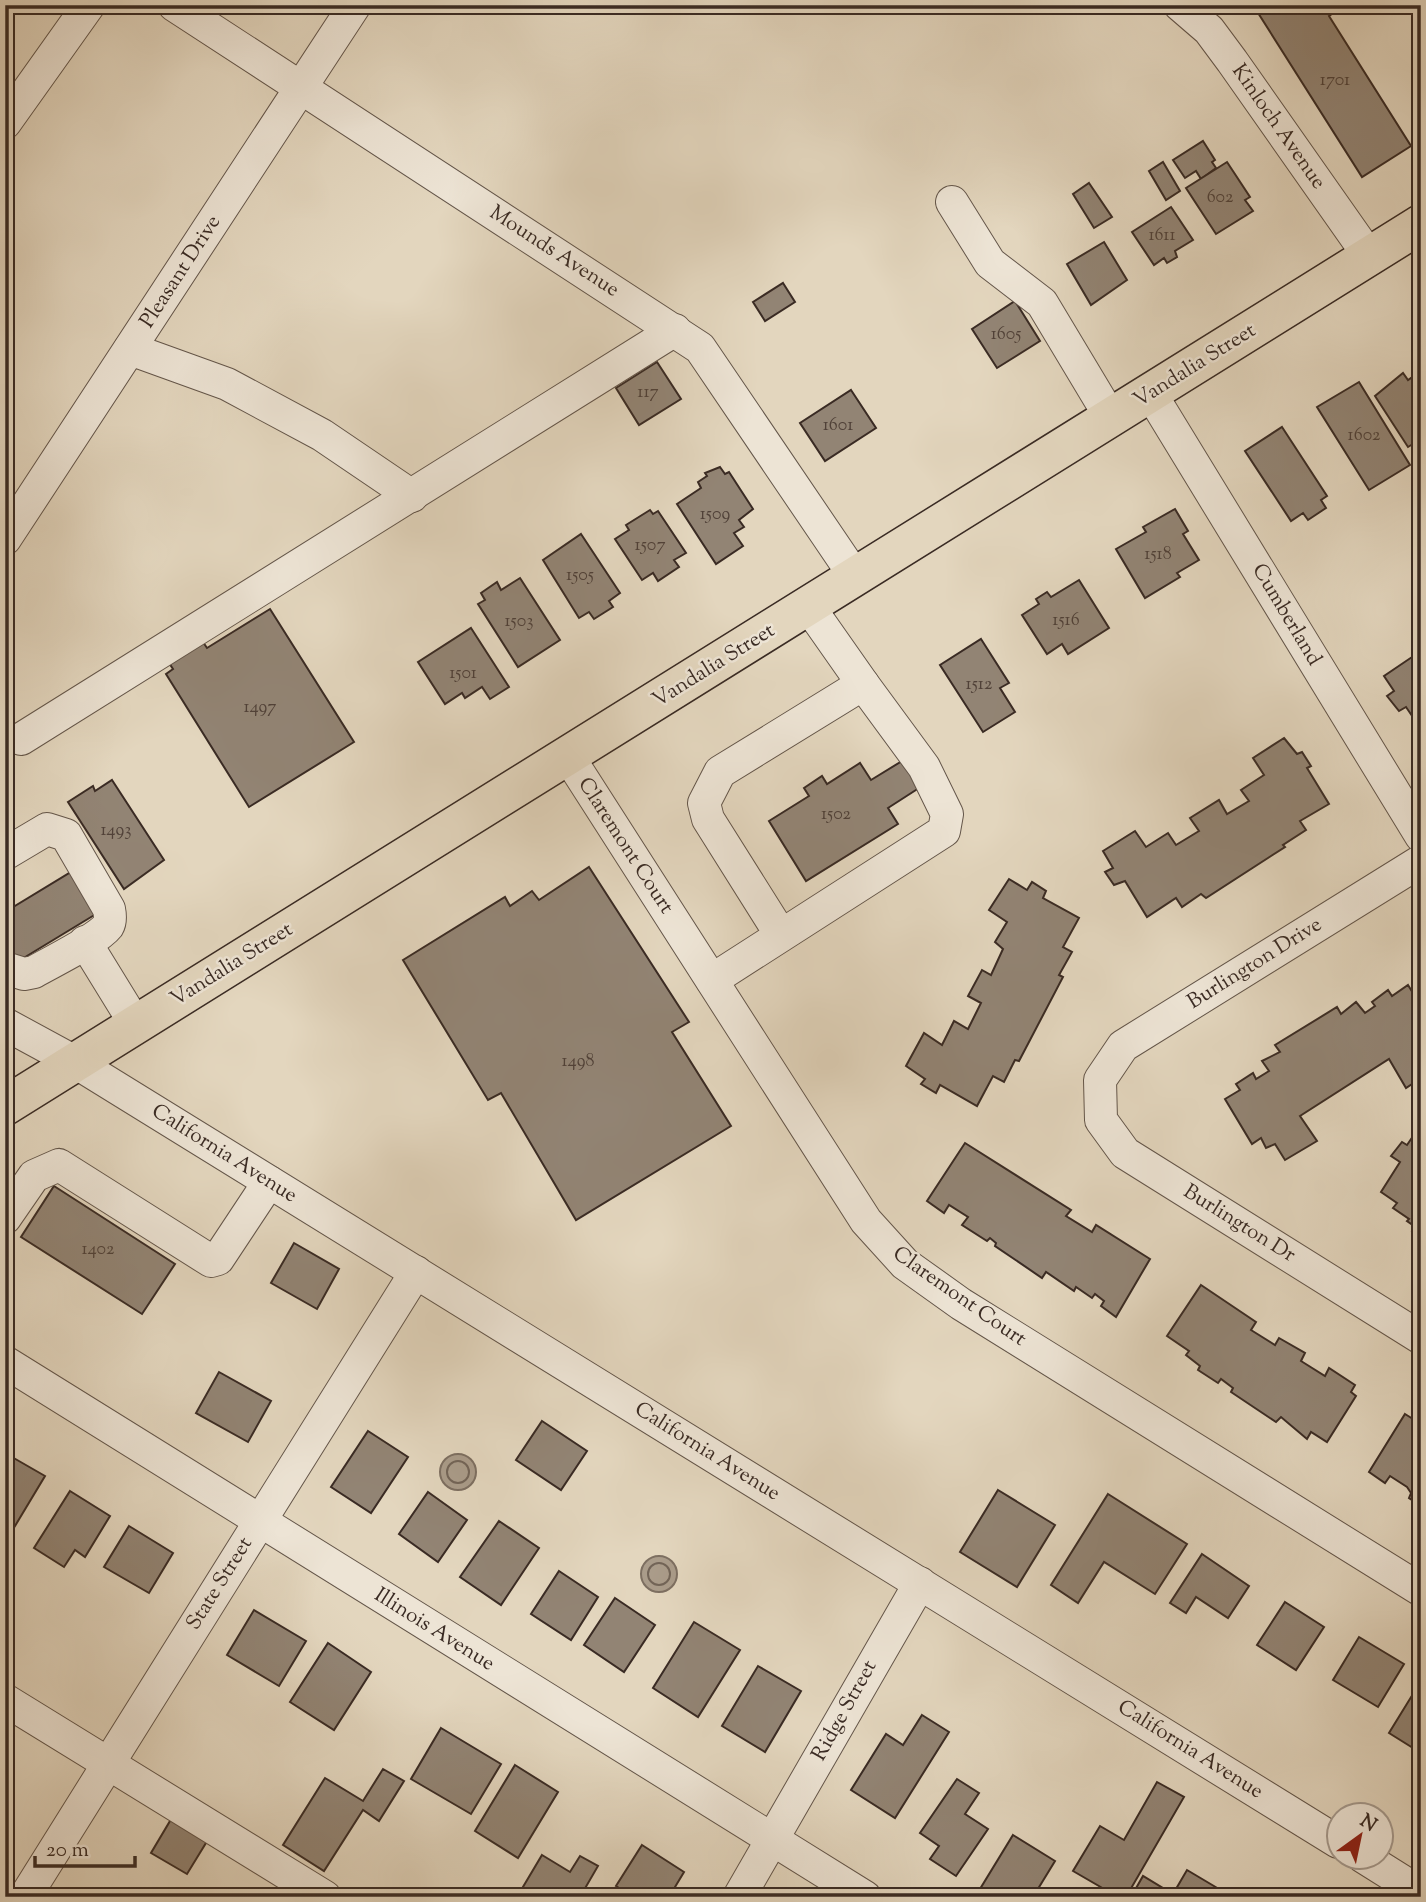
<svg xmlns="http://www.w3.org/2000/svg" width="1426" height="1902" font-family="'Sorts Mill Goudy',serif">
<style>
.water{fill:#aa9c8a;stroke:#7d6f61;stroke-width:2}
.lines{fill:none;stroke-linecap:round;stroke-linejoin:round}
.shore{stroke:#726457;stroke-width:2}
.building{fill:#928474;stroke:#3a2b24;stroke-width:2}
.minor-casing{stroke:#64564a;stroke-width:34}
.major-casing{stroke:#3a2b24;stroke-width:41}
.minor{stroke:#ede4d5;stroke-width:32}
.major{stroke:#e3d6be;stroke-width:38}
.labels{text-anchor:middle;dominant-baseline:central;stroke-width:5;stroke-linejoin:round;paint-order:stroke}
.number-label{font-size:18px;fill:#504138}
.street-label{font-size:21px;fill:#3a2b24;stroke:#ede4d5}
</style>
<rect width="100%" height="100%" fill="#e3d6be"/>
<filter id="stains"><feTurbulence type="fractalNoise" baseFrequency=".00286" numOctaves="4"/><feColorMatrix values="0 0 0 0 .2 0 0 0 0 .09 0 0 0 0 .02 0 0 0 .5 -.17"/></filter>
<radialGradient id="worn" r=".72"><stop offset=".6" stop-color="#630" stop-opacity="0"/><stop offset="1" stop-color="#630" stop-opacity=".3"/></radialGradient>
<!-- water -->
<g class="water">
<circle cx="458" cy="1472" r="18"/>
<circle cx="659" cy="1574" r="18"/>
</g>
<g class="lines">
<!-- shore -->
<g class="shore">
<circle cx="458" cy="1472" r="11"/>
<circle cx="659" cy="1574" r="11"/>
</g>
</g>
<!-- building -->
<g class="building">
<polygon points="1253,5 1345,5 1329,16 1411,146 1362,177"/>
<polygon points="1203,141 1215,160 1212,162 1216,168 1201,179 1196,171 1185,178 1173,160"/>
<polygon points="1163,162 1180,191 1166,200 1149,171"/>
<polygon points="1227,162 1250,197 1245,200 1253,211 1216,234 1186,188"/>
<polygon points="1089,183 1112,217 1094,228 1073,194"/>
<polygon points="1171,207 1193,240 1175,251 1177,257 1167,263 1164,258 1154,265 1132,232"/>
<polygon points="1104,242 1127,280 1091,305 1067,264"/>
<polygon points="783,283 795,302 765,321 753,302"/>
<polygon points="1015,301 1040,341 997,368 972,329"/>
<polygon points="657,362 681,399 639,425 616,388"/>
<polygon points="1421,371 1421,439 1408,447 1375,396 1403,373 1408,380"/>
<polygon points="1359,382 1410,465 1369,490 1317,407"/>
<polygon points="851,390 876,428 825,461 800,423"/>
<polygon points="1282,427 1327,496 1321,500 1326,508 1308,520 1303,513 1291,521 1245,451"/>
<polygon points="720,467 725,474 729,472 753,509 739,520 744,527 734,533 743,546 716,564 677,504 701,488 698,482 707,476 705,473"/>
<polygon points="1175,509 1188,531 1183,534 1199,560 1177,573 1180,577 1145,598 1116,549 1146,532 1143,527"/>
<polygon points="650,510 653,514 658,511 686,553 674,560 679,567 658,581 653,573 642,580 615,539 629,530 626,525"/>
<polygon points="581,534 620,593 609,601 613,607 594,619 589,612 579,618 543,560"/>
<polygon points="520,578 560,640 518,667 478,604 485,600 481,593 497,582 501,590"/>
<polygon points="1079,580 1109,628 1068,654 1062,644 1047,654 1022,615 1039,604 1036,599 1047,592 1051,597"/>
<polygon points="270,609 354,742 249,807 166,674 173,669 167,660 201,639 207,648"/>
<polygon points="471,628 509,687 490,699 482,687 465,698 462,693 445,704 418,662"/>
<polygon points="981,639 1009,683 1000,688 1015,712 983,732 940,665"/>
<polygon points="1415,655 1421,663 1421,729 1406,707 1399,711 1387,696 1394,691 1384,676"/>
<polygon points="1284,738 1297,754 1302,752 1311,766 1307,768 1329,804 1300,821 1306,830 1283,845 1285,847 1206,898 1201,894 1182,907 1176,898 1147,917 1125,881 1114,885 1105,872 1113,868 1103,851 1135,831 1146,847 1168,833 1176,845 1199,831 1190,818 1219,800 1227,814 1249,801 1241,790 1264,775 1253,758"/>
<polygon points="902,761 919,788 888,808 898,824 806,881 769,821 809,796 804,788 822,776 827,784 860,763 871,780"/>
<polygon points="112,780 164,860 124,889 68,802 93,786 95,791"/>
<polygon points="589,867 689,1022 672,1032 731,1126 576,1220 501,1093 488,1100 403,960 505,897 510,906 532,891 539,900"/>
<polygon points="71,872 96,914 17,962 5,943 5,912"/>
<polygon points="1009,879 1027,890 1032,882 1046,891 1043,898 1079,918 1063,947 1072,952 1059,975 1063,977 1019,1061 1015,1060 1004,1082 993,1076 977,1106 940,1085 936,1093 921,1084 925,1079 906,1066 924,1033 942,1045 954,1021 968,1029 981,1003 968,996 982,970 991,975 1003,949 995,942 1007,922 989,910"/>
<polygon points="1408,985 1421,1006 1421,1078 1406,1088 1389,1059 1300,1116 1317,1141 1285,1160 1275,1144 1266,1148 1261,1138 1252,1144 1225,1099 1240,1090 1236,1084 1253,1073 1256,1079 1269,1071 1262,1061 1280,1052 1275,1045 1337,1007 1341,1014 1356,1002 1365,1013 1375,1006 1372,1002 1388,990 1392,996"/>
<polygon points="1418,1129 1421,1131 1421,1237 1412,1231 1414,1226 1407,1221 1409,1219 1393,1208 1397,1203 1381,1192 1400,1162 1391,1156 1402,1142 1407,1145"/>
<polygon points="965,1143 1071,1210 1066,1216 1092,1232 1096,1225 1150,1259 1116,1317 1101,1306 1104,1301 1095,1294 1092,1298 1076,1287 1074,1291 1046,1272 1042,1278 995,1246 996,1243 990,1238 987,1241 962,1225 968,1217 949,1205 944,1213 927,1201"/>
<polygon points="54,1186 175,1264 142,1314 21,1237"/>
<polygon points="294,1243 339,1269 317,1309 271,1283"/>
<polygon points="1201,1285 1256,1322 1251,1330 1275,1345 1279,1338 1305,1353 1301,1361 1325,1376 1329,1368 1355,1385 1351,1392 1356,1396 1327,1442 1311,1432 1307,1439 1281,1417 1276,1422 1231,1392 1233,1388 1221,1379 1218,1383 1198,1370 1200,1366 1186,1355 1189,1351 1167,1336"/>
<polygon points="219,1372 271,1401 248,1442 196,1413"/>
<polygon points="1405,1414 1421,1424 1421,1506 1409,1498 1411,1493 1407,1487 1390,1476 1385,1483 1369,1472"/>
<polygon points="542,1421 587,1451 561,1490 516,1460"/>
<polygon points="368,1431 408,1457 371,1513 331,1487"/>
<polygon points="5,1453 45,1476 9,1536 5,1534"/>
<polygon points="998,1490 1055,1525 1017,1587 960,1552"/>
<polygon points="70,1491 110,1516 85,1557 75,1550 64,1567 34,1548"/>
<polygon points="428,1492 467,1520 438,1562 399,1534"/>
<polygon points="1108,1494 1187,1544 1155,1594 1104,1562 1078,1603 1051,1585"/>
<polygon points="499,1521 539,1548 501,1605 460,1577"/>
<polygon points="129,1526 173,1553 149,1593 104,1567"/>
<polygon points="1202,1554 1249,1586 1228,1618 1196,1597 1186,1613 1170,1603"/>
<polygon points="559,1571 598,1597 571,1640 531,1614"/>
<polygon points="615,1598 655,1625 624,1672 584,1645"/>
<polygon points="1285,1602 1324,1627 1296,1670 1257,1645"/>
<polygon points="254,1610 306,1641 279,1686 227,1655"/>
<polygon points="694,1622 740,1650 698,1717 653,1688"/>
<polygon points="1359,1637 1404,1664 1378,1707 1333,1680"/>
<polygon points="328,1643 371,1672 334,1730 290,1702"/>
<polygon points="758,1666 801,1691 765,1752 722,1726"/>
<polygon points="1416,1689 1421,1692 1421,1753 1389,1733"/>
<polygon points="922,1715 949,1732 895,1818 851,1790 886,1734 903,1745"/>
<polygon points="441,1728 501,1764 471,1814 411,1779"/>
<polygon points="515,1765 558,1792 518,1858 475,1831"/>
<polygon points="383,1769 404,1781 379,1821 363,1810 324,1871 283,1845 325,1778 363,1801"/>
<polygon points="957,1779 979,1793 965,1814 988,1829 956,1876 930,1859 939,1846 920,1833"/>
<polygon points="1157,1782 1184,1797 1126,1897 1118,1897 1073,1871 1100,1826 1124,1840"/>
<polygon points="173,1816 209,1838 187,1874 151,1853"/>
<polygon points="1013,1835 1055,1861 1033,1897 993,1897 980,1889"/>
<polygon points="642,1845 684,1872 669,1897 633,1897 616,1886"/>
<polygon points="542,1855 570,1872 580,1856 598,1866 580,1897 517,1897"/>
<polygon points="1187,1870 1224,1892 1221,1897 1131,1897 1143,1876 1173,1894"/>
</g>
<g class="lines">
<defs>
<g id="minor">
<polyline points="174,5 700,348 856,578"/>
<polyline points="1180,5 1209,30 1232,61 1369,256"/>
<polyline points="5,123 89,5"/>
<polyline points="952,202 990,263 1042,303 1111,418"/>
<polyline points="130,349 227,384 322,435 412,496"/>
<polyline points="1151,394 1421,836"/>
<polyline points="5,539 355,5"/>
<polyline points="809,607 863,684"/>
<polyline points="21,739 675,330"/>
<polyline points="568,756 866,1221 905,1264 961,1304 1421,1590"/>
<path d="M5,854L47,829L66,835L109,909C110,914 111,921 108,926C97,940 51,962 34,972L24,974L5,968"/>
<polyline points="1421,861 1123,1046 1100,1080 1101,1120 1125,1153 1421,1338"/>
<polyline points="85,942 136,1025"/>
<polyline points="712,980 944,831 947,814 924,767 863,684 720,772 704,803 708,819 781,935"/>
<polyline points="5,1024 75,1062 1338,1842"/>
<polyline points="5,1218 34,1176 59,1165 211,1261 218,1259 269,1182"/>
<polyline points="5,1362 865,1897"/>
<polyline points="5,1700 325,1897"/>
<polyline points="1362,1856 1421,1893"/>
<polyline points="25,1897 416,1272"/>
<polyline points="739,1897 920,1583"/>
</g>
<polyline id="major" points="5,1106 1421,224"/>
</defs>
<!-- minor casing -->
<use href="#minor" class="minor-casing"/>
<!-- major casing -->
<use href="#major" class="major-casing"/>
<!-- minor -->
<use href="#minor" class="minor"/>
<!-- major -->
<use href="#major" class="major"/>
</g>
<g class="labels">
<!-- number labels -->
<g class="number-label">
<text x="1335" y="81">1701</text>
<text x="1220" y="198">602</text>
<text x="1162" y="236">1611</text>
<text x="1006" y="335">1605</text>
<text x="648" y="393">117</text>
<text x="838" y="426">1601</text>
<text x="1364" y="436">1602</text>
<text x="715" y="515">1509</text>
<text x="650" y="546">1507</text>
<text x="1158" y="555">1518</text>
<text x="580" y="576">1505</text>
<text x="1066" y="621">1516</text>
<text x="519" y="622">1503</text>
<text x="463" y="674">1501</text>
<text x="979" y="685">1512</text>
<text x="260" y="708">1497</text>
<text x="836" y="815">1502</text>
<text x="116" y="831">1493</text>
<text x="578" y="1062">1498</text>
<text x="98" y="1250">1402</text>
</g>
<!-- street labels -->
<g class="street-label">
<text transform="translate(1278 127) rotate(55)">Kinloch Avenue</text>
<text transform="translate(554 252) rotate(33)">Mounds Avenue</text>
<text transform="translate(181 272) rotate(-57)">Pleasant Drive</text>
<text transform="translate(1195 366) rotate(-32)">Vandalia Street</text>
<text transform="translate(1286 615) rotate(59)">Cumberland</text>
<text transform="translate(714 666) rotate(-32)">Vandalia Street</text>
<text transform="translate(625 846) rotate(57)">Claremont Court</text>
<text transform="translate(1255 964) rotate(-32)">Burlington Drive</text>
<text transform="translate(232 965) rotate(-32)">Vandalia Street</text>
<text transform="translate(224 1154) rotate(32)">California Avenue</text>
<text transform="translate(1239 1224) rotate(32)">Burlington Dr</text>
<text transform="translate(959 1297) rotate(35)">Claremont Court</text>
<text transform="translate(707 1452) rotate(32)">California Avenue</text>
<text transform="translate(220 1584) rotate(-58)">State Street</text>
<text transform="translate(434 1630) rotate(32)">Illinois Avenue</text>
<text transform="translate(845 1711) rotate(-61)">Ridge Street</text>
<text transform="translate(1190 1750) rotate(32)">California Avenue</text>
</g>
</g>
<!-- margin -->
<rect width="1426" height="1902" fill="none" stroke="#e3d6be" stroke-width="28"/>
<rect x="7" y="7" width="1412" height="1888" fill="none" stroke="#3a2b24" stroke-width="3.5"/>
<rect x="14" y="14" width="1398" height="1874" fill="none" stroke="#3a2b24" stroke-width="2"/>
<!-- north arrow -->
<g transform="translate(1360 1836) rotate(33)"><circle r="33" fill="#ede4d5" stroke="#a59a8e" stroke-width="2"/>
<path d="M0-5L12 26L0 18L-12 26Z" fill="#8f2418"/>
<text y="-10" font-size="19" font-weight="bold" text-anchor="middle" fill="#3a2b24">N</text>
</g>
<!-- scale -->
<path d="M35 1856v10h100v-10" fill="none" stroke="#3a2b24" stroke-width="3.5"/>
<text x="46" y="1856" font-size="21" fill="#3a2b24" stroke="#ede4d5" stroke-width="5" paint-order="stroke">20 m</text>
<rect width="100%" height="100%" filter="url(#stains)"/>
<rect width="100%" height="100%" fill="url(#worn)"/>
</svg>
